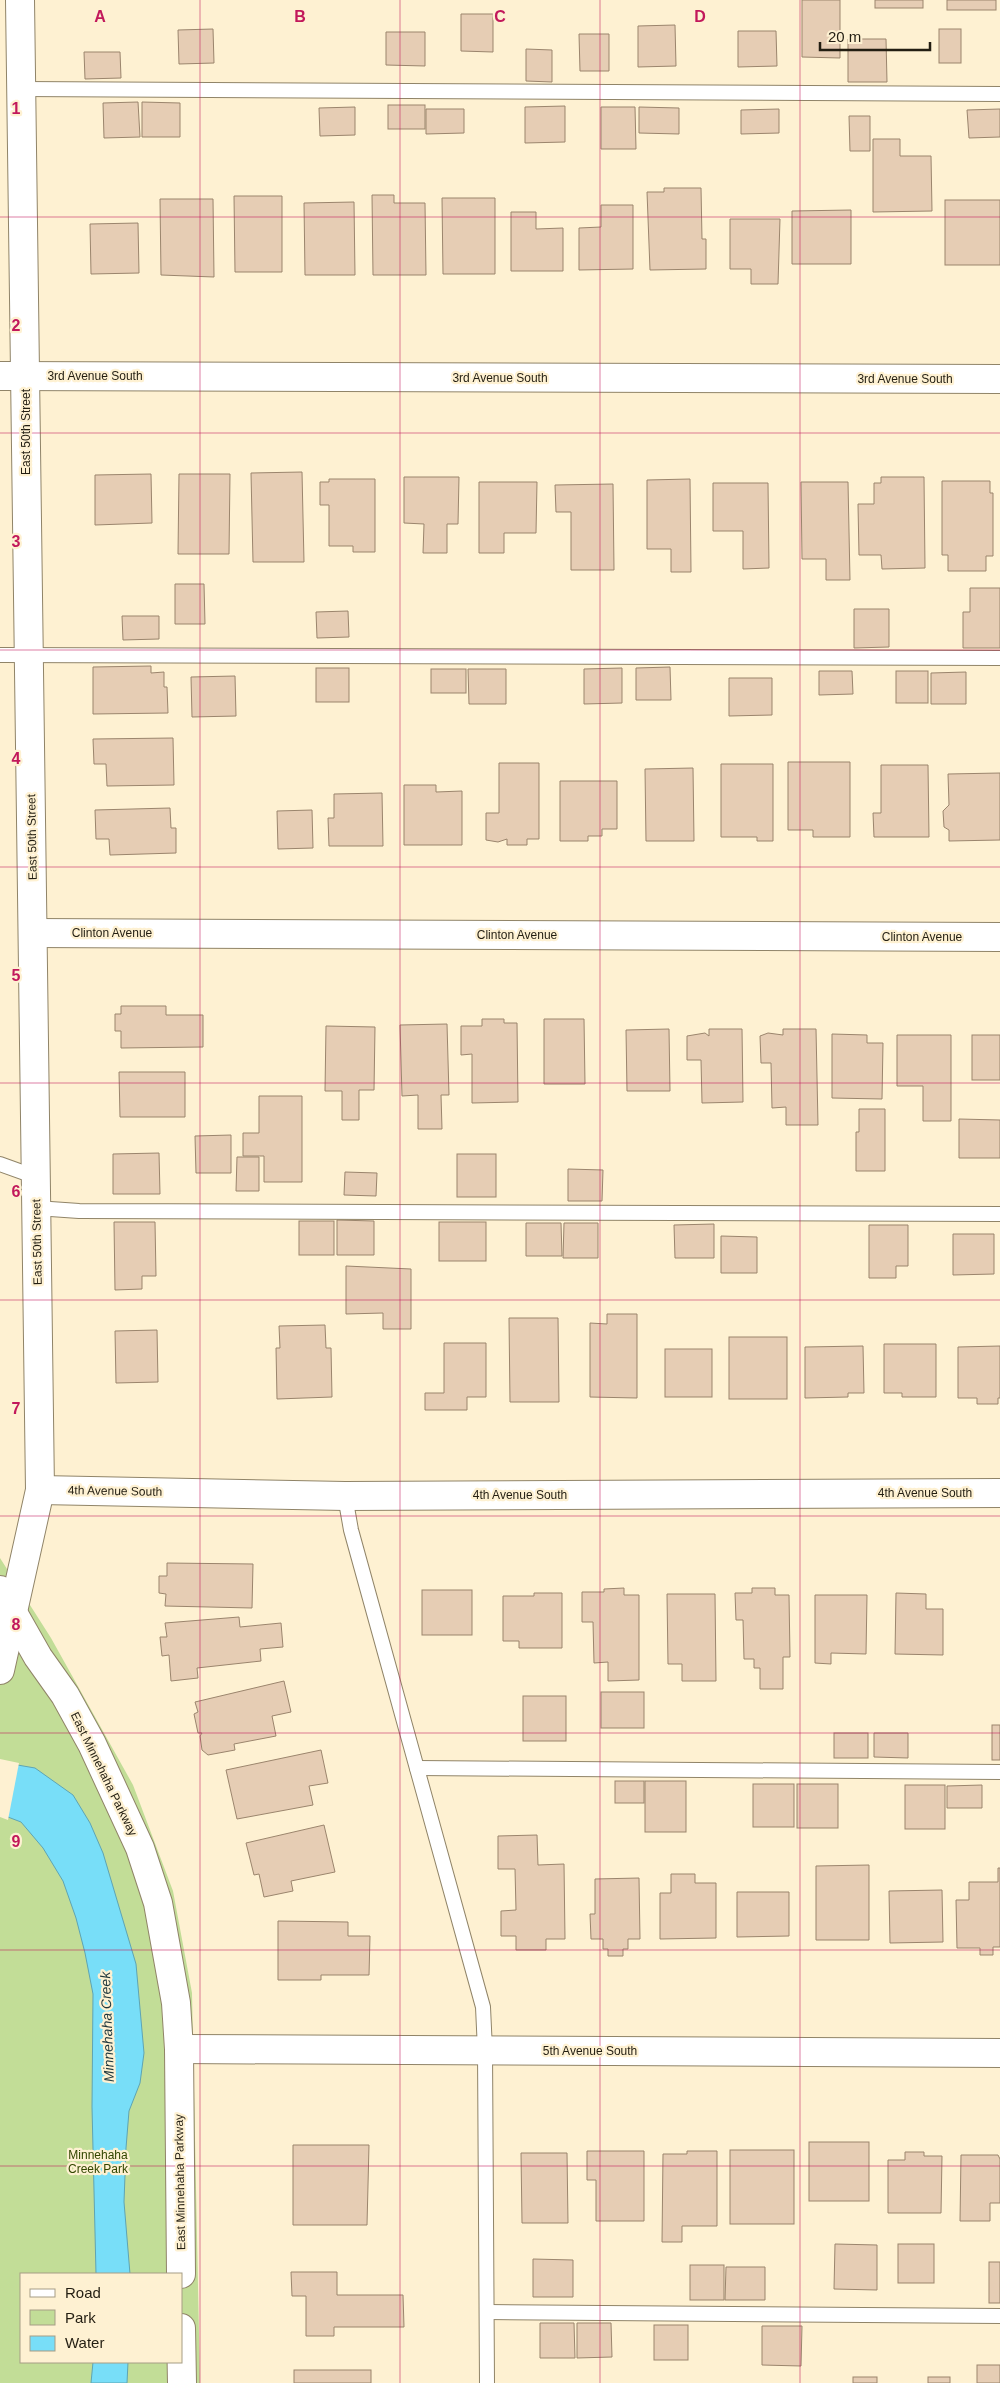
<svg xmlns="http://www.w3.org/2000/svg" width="1000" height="2383" font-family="Helvetica,sans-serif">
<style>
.green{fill:#c2dd97;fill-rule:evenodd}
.water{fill:#78def8;stroke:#5ea4b3}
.pier{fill:#fef1d2}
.building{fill:#e6cdb4;stroke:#9b856d}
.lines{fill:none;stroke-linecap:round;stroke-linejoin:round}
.service-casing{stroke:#908468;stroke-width:16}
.minor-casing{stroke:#908468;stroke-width:30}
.tertiary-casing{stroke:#908468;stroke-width:30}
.service{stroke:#fff;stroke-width:14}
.minor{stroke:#fff;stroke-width:28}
.tertiary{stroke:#fff;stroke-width:28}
.grid{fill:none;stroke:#c2185b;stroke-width:1;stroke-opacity:0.55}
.labels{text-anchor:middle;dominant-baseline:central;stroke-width:4.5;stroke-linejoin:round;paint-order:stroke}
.street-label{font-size:12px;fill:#231e12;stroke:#fef1d2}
.park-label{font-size:12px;fill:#324600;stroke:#fef1d2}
.water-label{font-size:14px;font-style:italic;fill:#1f373d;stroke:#fef1d2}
.grid-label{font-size:16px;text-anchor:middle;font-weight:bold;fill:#c2185b;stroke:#fef1d2;stroke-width:4.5;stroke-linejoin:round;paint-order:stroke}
</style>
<rect width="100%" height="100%" fill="#fef1d2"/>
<!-- green -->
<path class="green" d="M0,1558L51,1638L133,1785L173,1891L192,1993L200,2383H0ZM21,2274H181V2362H21Z"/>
<!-- water -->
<g class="water">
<polygon points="0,1762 35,1768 73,1795 90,1823 103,1853 136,1964 144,2053 140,2083 129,2111 126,2148 124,2202 130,2274 96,2274 92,2107 93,1994 85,1953 76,1918 63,1881 43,1848 21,1822 0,1814"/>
<polygon points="93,2362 128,2362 127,2383 91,2383"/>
</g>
<!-- pier -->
<polygon class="pier" points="0,1759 19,1763 8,1820 0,1817"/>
<!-- building -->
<g class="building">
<polygon points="802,0 840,0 840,58 802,57"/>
<rect x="875" y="0" width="48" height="8"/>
<rect x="947" y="0" width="49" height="10"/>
<polygon points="461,14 493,14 493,52 461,51"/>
<polygon points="675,25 676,66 638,67 638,26"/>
<polygon points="213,29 214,63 179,64 178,30"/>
<rect x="939" y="29" width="22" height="34"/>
<polygon points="738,31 776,31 777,66 738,67"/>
<polygon points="386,32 425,32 425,66 386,65"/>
<polygon points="579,34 609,34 609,71 580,71"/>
<polygon points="848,39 886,39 887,82 848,82"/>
<polygon points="526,49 552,50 552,82 526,81"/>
<polygon points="84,52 120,52 121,78 85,79"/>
<polygon points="138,102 140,137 104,138 103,103"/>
<polygon points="142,102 180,103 180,137 142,137"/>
<rect x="388" y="105" width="37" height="24"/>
<polygon points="565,106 565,142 525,143 525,107"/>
<polygon points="355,107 355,135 320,136 319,108"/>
<polygon points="601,107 635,107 636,149 601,149"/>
<polygon points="639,107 679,108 679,134 639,133"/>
<polygon points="426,109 464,109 464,133 426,134"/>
<polygon points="779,109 779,133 741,134 741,110"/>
<polygon points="1000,109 1000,137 969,138 967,110"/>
<polygon points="849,116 870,116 870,151 850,151"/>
<polygon points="873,139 900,139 900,156 931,156 932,211 873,212"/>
<polygon points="664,188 701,188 702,239 706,239 706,269 650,270 647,192 664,192"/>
<polygon points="372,195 394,195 394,203 425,203 426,275 373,275"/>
<polygon points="234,196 282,196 282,272 235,272"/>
<polygon points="442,198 495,198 495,274 443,274"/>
<polygon points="160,199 213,199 214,277 161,275"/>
<rect x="945" y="200" width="55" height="65"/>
<polygon points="354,202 355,275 305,275 304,203"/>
<polygon points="601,205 633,205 633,269 579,270 579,228 601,227"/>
<polygon points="851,210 851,264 792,264 792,211"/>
<polygon points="511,212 536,212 536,229 563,228 563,271 511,271"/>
<polygon points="730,219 780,219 778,284 751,284 751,269 730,269"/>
<polygon points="138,223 139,273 91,274 90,224"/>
<polygon points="302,472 304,562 253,562 251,473"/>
<polygon points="151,474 152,523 95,525 95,475"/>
<polygon points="179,474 230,474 229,554 178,554"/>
<polygon points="404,477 459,477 458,524 447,524 447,553 423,553 424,524 404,523"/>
<polygon points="881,477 924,477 925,568 882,569 881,555 859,555 858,504 874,504 874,483 881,483"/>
<polygon points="329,479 375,479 375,552 353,552 353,546 329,546 329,505 320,505 320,482 329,482"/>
<polygon points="690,479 691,572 671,572 671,549 647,549 647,480"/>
<polygon points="942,481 990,481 990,493 993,493 993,556 986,556 986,571 948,571 948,555 942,555"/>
<polygon points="479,482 537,482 536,533 504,533 504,553 479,553"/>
<polygon points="801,482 848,482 850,580 826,580 826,559 802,559"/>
<polygon points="713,483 768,483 769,568 743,569 743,531 713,531"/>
<polygon points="613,484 614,570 571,570 571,512 556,512 555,485"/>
<polygon points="175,584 204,584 205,624 175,624"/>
<polygon points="970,588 1000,588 1000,648 963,648 963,612 970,612"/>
<polygon points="854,609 889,609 889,647 854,648"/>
<polygon points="348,611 349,637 317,638 316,612"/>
<polygon points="122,616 159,616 159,639 123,640"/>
<polygon points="151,666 151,673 164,672 164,687 167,687 168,713 93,714 93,667"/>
<polygon points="670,667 671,700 636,700 636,668"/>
<rect x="316" y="668" width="33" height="34"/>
<polygon points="622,668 622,703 584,704 584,669"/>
<rect x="431" y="669" width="35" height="24"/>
<polygon points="468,669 506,669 506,704 469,704"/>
<polygon points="819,671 852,671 853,694 819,695"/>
<rect x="896" y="671" width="32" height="32"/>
<polygon points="966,672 966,704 931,704 931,673"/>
<polygon points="235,676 236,716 192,717 191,677"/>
<polygon points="729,678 772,678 772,715 729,716"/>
<polygon points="173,738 174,785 107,786 106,764 94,764 93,739"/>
<polygon points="788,762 850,762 850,837 813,837 813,830 788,830"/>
<polygon points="499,763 539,763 539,839 527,839 527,845 507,845 507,839 498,842 486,840 486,813 499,813"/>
<polygon points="721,764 773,764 773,841 757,841 757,837 721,837"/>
<polygon points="881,765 928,765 929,837 874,837 873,813 881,813"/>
<polygon points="693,768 694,841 646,841 645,769"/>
<polygon points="1000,773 1000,840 949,841 949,830 944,827 943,811 949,805 948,774"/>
<polygon points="560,781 617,781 617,829 602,829 602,836 588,836 588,841 560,841"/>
<polygon points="404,785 436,785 436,792 462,791 462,845 404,845"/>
<polygon points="382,793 383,846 329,846 328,818 334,818 334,794"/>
<polygon points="170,808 171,828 176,828 176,853 110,855 109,839 96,839 95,810"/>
<polygon points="312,810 313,848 278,849 277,811"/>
<polygon points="121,1006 166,1006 166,1015 203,1015 203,1047 121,1048 121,1031 115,1031 115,1014 121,1014"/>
<polygon points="482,1019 504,1019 504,1023 517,1023 518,1102 472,1103 472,1054 461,1055 461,1026 482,1026"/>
<polygon points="544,1019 584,1019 585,1084 544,1084"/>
<polygon points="447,1024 449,1095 441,1095 442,1129 418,1129 418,1095 402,1096 400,1025"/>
<polygon points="326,1026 375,1027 374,1090 359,1090 359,1120 342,1120 342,1091 325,1091"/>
<polygon points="669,1029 670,1091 627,1091 626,1030"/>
<polygon points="709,1029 742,1029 743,1102 702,1103 701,1060 687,1060 687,1036 705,1033 709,1036"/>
<polygon points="783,1029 816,1029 818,1125 786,1125 786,1107 772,1108 771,1063 761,1063 760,1036 768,1033 783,1035"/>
<polygon points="832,1034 867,1035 867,1043 883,1043 882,1099 832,1098"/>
<polygon points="897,1035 951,1035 951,1121 923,1121 923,1086 897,1086"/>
<rect x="972" y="1035" width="28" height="45"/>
<polygon points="119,1072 185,1072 185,1117 120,1117"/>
<polygon points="259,1096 302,1096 302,1182 264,1182 264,1156 243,1156 243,1133 259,1133"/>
<polygon points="859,1109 885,1109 885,1171 856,1171 856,1132 859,1132"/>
<polygon points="959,1119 1000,1120 1000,1158 959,1158"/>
<polygon points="231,1135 231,1173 196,1173 195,1136"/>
<polygon points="159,1153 160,1194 113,1194 113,1154"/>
<rect x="457" y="1154" width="39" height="43"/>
<polygon points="237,1157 259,1157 259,1191 236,1191"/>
<polygon points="568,1169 603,1170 602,1201 568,1201"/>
<polygon points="345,1172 377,1173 376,1196 344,1195"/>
<polygon points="337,1220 374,1221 374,1255 337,1255"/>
<rect x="299" y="1221" width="35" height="34"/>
<polygon points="114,1222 155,1222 156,1276 142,1276 142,1289 115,1290"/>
<rect x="439" y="1222" width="47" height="39"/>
<polygon points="526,1223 561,1223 562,1256 526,1256"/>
<polygon points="564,1223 598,1223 598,1258 563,1258"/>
<polygon points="714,1224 714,1258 675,1258 674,1225"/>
<polygon points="869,1225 908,1225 908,1266 896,1266 896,1278 869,1278"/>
<polygon points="953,1234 994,1234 994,1274 953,1275"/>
<polygon points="721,1236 757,1237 757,1273 721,1273"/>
<polygon points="346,1266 411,1269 411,1329 383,1329 383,1313 346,1314"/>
<polygon points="607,1314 637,1314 637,1398 590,1397 590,1323 607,1324"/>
<polygon points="509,1318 558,1318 559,1402 510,1402"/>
<polygon points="325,1325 326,1348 331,1348 332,1397 277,1399 276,1348 280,1348 279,1326"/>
<polygon points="157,1330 158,1382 116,1383 115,1331"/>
<rect x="729" y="1337" width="58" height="62"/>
<polygon points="444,1343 486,1343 486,1397 467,1397 467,1410 425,1410 425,1393 444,1393"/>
<polygon points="884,1344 936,1344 936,1397 902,1397 902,1393 884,1393"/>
<polygon points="863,1346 864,1393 848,1393 848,1397 805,1398 805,1347"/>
<polygon points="1000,1346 1000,1398 998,1398 998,1404 977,1404 977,1398 958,1398 958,1347"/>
<rect x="665" y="1349" width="47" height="48"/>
<polygon points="167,1563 253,1564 252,1608 165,1606 166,1594 159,1593 159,1576 167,1576"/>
<polygon points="624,1588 624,1595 639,1595 639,1680 608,1681 608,1662 594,1663 593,1622 582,1622 582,1592 604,1592 604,1589"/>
<polygon points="752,1588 775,1588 775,1595 789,1595 790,1657 783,1657 783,1689 760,1689 760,1668 754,1668 754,1659 744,1659 743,1620 736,1620 735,1593 752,1593"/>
<rect x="422" y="1590" width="50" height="45"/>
<polygon points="534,1593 562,1593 562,1648 519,1648 519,1641 503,1641 503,1596 534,1596"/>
<polygon points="896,1593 926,1594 926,1609 943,1609 943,1655 895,1654"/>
<polygon points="667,1594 715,1594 716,1681 682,1681 682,1664 668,1664"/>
<polygon points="815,1595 867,1595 866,1654 831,1653 831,1664 815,1663"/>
<polygon points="239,1617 240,1627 281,1623 283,1647 260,1649 261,1661 197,1668 198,1678 171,1681 169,1655 162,1656 160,1637 167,1637 165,1623"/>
<polygon points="284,1681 291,1712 272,1716 276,1736 234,1744 235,1750 208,1755 202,1750 200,1736 202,1733 198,1733 194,1714 198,1712 195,1702"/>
<rect x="601" y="1692" width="43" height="36"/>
<rect x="523" y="1696" width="43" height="45"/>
<rect x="992" y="1725" width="8" height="35"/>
<rect x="834" y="1733" width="34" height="25"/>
<polygon points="874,1733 908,1733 908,1758 874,1757"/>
<polygon points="321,1750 328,1783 309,1786 313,1805 237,1819 226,1770"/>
<rect x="615" y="1781" width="29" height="22"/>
<rect x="645" y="1781" width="41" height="51"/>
<rect x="753" y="1784" width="41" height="43"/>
<rect x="797" y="1784" width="41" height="44"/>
<rect x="905" y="1785" width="40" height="44"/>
<polygon points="982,1785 982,1808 947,1808 947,1786"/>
<polygon points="324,1825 335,1872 291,1881 293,1891 264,1897 259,1874 254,1875 246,1843"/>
<polygon points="537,1835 538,1865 564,1864 565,1939 546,1939 546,1950 516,1950 516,1936 501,1936 501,1911 516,1910 515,1869 498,1869 498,1836"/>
<polygon points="869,1865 869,1940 816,1940 816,1866"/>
<polygon points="998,1868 1000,1868 1000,1947 993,1947 993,1955 980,1955 980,1948 957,1948 956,1900 969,1900 969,1882 998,1882"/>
<polygon points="671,1874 695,1874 695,1883 716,1883 716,1938 660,1939 660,1893 671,1893"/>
<polygon points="639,1878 640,1939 628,1939 628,1949 623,1949 623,1956 608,1956 608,1949 603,1949 603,1939 591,1939 590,1914 595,1914 595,1879"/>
<polygon points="942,1890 943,1942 890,1943 889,1891"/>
<polygon points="737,1892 789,1892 789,1936 737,1937"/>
<polygon points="278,1921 348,1922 348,1936 370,1936 369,1975 321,1975 321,1980 278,1980"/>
<rect x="809" y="2142" width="60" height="59"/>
<polygon points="293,2145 369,2145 367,2225 293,2225"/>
<rect x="730" y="2150" width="64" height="74"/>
<polygon points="587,2151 644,2151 644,2221 596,2221 596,2180 587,2180"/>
<polygon points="687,2151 717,2151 717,2226 682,2226 682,2242 662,2242 663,2154 687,2154"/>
<polygon points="905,2152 924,2152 924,2156 942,2156 941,2213 888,2213 888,2160 905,2160"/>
<polygon points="521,2153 567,2153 568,2223 522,2223"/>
<polygon points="961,2155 998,2155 1000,2159 1000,2203 990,2203 990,2221 960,2221"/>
<polygon points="835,2244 877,2245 877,2290 834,2289"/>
<rect x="898" y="2244" width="36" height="39"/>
<polygon points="533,2259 573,2260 573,2297 533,2297"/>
<rect x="989" y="2262" width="11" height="41"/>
<rect x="690" y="2265" width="34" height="35"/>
<polygon points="726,2267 765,2267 765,2300 725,2300"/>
<polygon points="291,2272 337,2272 337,2295 403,2295 404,2327 334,2327 334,2336 306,2336 306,2296 292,2296"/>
<polygon points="540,2323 574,2323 575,2358 540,2358"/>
<polygon points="577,2323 611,2323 612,2357 577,2358"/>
<rect x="654" y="2325" width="34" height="35"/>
<polygon points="762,2326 802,2326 801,2366 762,2365"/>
<rect x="977" y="2365" width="23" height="18"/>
<rect x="294" y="2370" width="77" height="13"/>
<rect x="853" y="2377" width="24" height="6"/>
<rect x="928" y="2377" width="22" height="6"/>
</g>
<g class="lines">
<defs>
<g id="service">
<polyline points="21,89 1000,94"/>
<polyline points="0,655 1000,658"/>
<polyline points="0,1164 36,1177"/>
<polyline points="36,1208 79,1211 1000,1214"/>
<polyline points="345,1496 351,1530 483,2007 485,2050 487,2383"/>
<polyline points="417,1768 1000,1772"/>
<polyline points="487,2312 1000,2316"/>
</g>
<g id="minor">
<polyline points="0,376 1000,379"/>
<polyline points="33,933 1000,937"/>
<polyline points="40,1490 345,1496 1000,1493"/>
<polyline points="0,1590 38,1657 65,1695 92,1744 140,1848 158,1903 176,2003 179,2049 181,2274"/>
<polyline points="179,2049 1000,2053"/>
<polyline points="181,2328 182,2383"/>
</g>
<polyline id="tertiary" points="0,1670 40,1490 20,0"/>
</defs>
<!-- service casing -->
<use href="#service" class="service-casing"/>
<!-- minor casing -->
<use href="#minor" class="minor-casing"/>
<!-- tertiary casing -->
<use href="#tertiary" class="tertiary-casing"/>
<!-- service -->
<use href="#service" class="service"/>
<!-- minor -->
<use href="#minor" class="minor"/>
<!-- tertiary -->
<use href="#tertiary" class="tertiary"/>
</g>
<!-- grid -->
<path class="grid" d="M200,0V2383M400,0V2383M600,0V2383M800,0V2383M0,217H1000M0,433H1000M0,650H1000M0,867H1000M0,1083H1000M0,1300H1000M0,1516H1000M0,1733H1000M0,1950H1000M0,2166H1000"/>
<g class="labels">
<!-- street labels -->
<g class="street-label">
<text x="95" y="376">3rd Avenue South</text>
<text x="500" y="378">3rd Avenue South</text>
<text x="905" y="379">3rd Avenue South</text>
<text transform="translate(26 432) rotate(-90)">East 50th Street</text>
<text transform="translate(32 837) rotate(-91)">East 50th Street</text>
<text x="112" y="933">Clinton Avenue</text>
<text x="517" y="935">Clinton Avenue</text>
<text x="922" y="937">Clinton Avenue</text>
<text transform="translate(37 1242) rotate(-91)">East 50th Street</text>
<text transform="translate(115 1491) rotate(1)">4th Avenue South</text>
<text x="925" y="1493">4th Avenue South</text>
<text x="520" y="1495">4th Avenue South</text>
<text transform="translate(104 1774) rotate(64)">East Minnehaha Parkway</text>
<text x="590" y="2051">5th Avenue South</text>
<text transform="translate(180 2182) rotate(-91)">East Minnehaha Parkway</text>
</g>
<!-- park labels -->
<g class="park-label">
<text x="98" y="2155">Minnehaha<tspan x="98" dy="14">Creek Park</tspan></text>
</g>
<!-- water labels -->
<g class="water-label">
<text transform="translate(107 2027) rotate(-92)">Minnehaha Creek</text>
</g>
</g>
<g class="grid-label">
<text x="100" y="22">A</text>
<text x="300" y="22">B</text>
<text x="500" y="22">C</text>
<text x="700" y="22">D</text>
<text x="16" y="114">1</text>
<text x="16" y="331">2</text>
<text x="16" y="547">3</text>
<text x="16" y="764">4</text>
<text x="16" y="981">5</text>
<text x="16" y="1197">6</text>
<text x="16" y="1414">7</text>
<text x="16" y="1630">8</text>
<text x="16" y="1847">9</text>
</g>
<!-- legend -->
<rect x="20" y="2273" width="162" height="90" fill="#fef1d2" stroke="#a69d85"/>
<rect x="30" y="2289" width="25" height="8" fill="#ffffff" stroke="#a69d85"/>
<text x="65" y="2298" font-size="15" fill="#231e12">Road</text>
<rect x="30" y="2310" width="25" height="15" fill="#c2dd97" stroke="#a69d85"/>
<text x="65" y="2323" font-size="15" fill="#231e12">Park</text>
<rect x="30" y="2336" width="25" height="15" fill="#78def8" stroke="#a69d85"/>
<text x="65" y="2348" font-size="15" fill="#231e12">Water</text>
<!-- scale -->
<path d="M820 42v8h110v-8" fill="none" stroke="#231e12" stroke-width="2.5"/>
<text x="828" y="42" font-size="15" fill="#231e12" stroke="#fef1d2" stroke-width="4" paint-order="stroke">20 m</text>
</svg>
